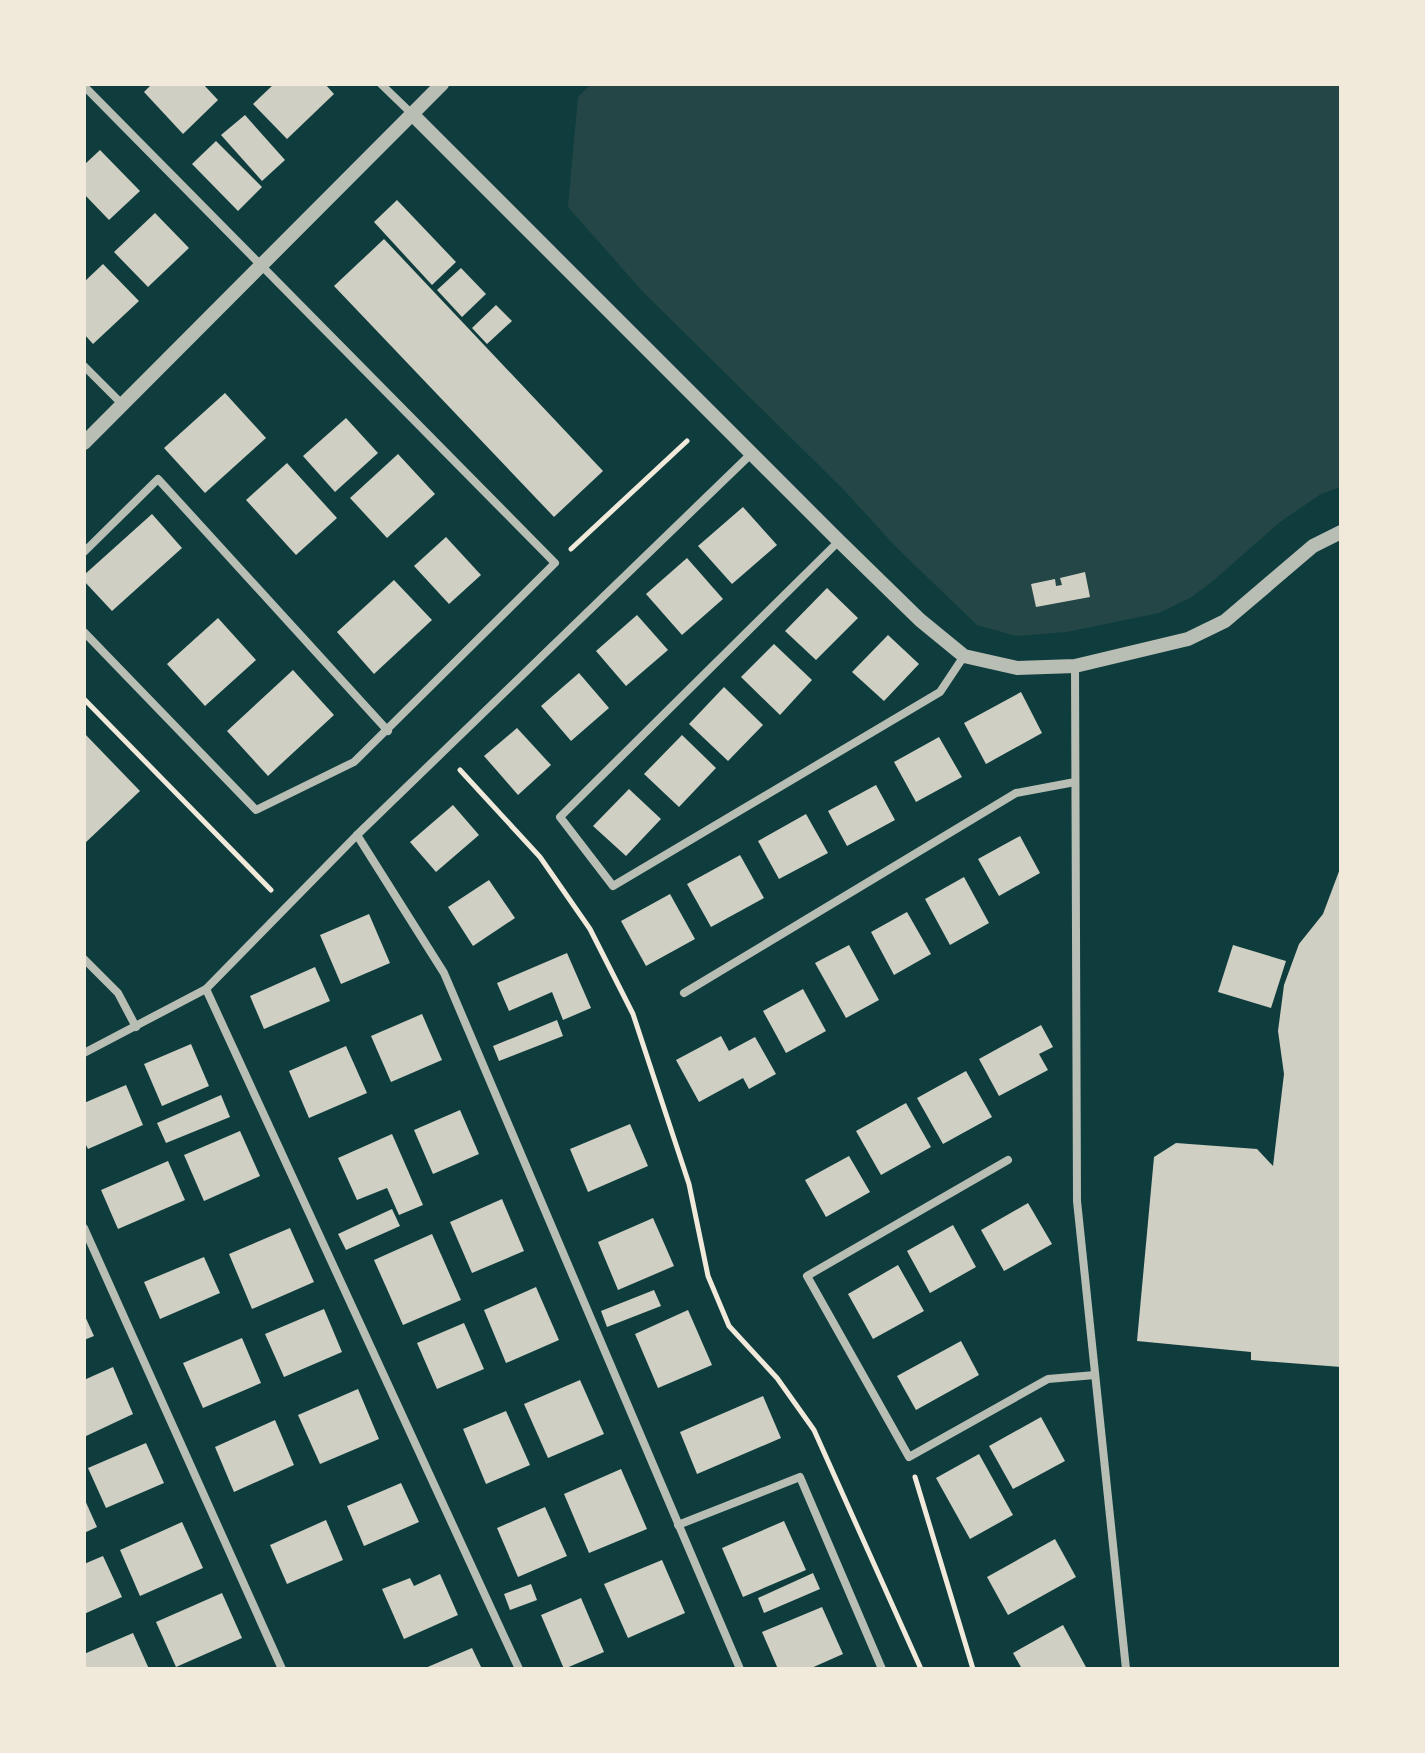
<svg xmlns="http://www.w3.org/2000/svg" width="1425" height="1753" font-family="Rubik,sans-serif">
<style>
.green{fill:#244646}
.building{fill:#cfcfc3}
.lines{fill:none;stroke-linecap:round;stroke-linejoin:round}
.path{stroke:#f1e9da;stroke-width:5}
.minor{stroke:#b8beb3;stroke-width:8}
.tertiary{stroke:#b8beb3;stroke-width:14}
</style>
<rect width="100%" height="100%" fill="#0f3d3e"/>
<!-- green -->
<polygon class="green" points="591,84 1341,84 1341,487 1321,494 1280,522 1213,581 1190,598 1159,613 1067,632 1016,636 977,625 898,549 843,489 644,293 568,207 578,97"/>
<!-- building -->
<g class="building">
<polygon points="152,84 203,84 218,100 183,134 144,92"/>
<polygon points="274,84 325,84 334,94 287,139 253,104"/>
<polygon points="245,115 285,160 262,181 221,135"/>
<polygon points="216,141 262,187 238,211 192,164"/>
<polygon points="100,150 140,191 109,220 84,194 84,165"/>
<polygon points="397,200 456,262 432,285 374,222"/>
<polygon points="155,213 189,248 148,287 114,252"/>
<polygon points="384,239 603,471 554,517 334,286"/>
<polygon points="103,264 139,301 93,344 84,334 84,282"/>
<polygon points="461,268 486,294 462,317 437,290"/>
<polygon points="496,305 512,321 487,344 472,328"/>
<polygon points="225,393 266,438 205,493 164,448"/>
<polygon points="346,418 378,453 335,492 303,456"/>
<polygon points="398,454 435,494 387,538 350,498"/>
<polygon points="287,463 337,518 296,555 246,500"/>
<polygon points="743,507 777,545 732,584 698,546"/>
<polygon points="152,514 182,548 112,611 84,581 84,575"/>
<polygon points="446,537 481,575 449,604 414,566"/>
<polygon points="687,558 723,599 682,635 646,594"/>
<polygon points="1085,572 1090,597 1036,607 1031,584 1055,579 1056,586 1062,585 1060,578"/>
<polygon points="394,580 432,620 374,674 337,632"/>
<polygon points="827,588 858,618 816,660 785,631"/>
<polygon points="637,615 668,650 626,686 596,651"/>
<polygon points="218,618 256,660 205,706 167,664"/>
<polygon points="888,635 919,664 884,701 852,672"/>
<polygon points="774,644 812,680 780,715 741,677"/>
<polygon points="293,670 334,715 268,776 227,731"/>
<polygon points="579,673 609,708 571,741 541,706"/>
<polygon points="724,687 763,725 728,761 689,724"/>
<polygon points="1021,692 1042,733 986,764 964,723"/>
<polygon points="517,728 551,765 518,795 484,756"/>
<polygon points="84,733 140,791 84,844"/>
<polygon points="682,735 716,768 679,807 644,774"/>
<polygon points="939,737 962,777 916,802 894,762"/>
<polygon points="876,785 895,820 847,846 828,811"/>
<polygon points="629,789 661,819 626,856 593,826"/>
<polygon points="453,805 479,835 436,872 410,842"/>
<polygon points="806,814 828,853 779,879 758,841"/>
<polygon points="1020,836 1040,873 999,896 978,859"/>
<polygon points="740,855 764,898 711,927 687,884"/>
<polygon points="1341,866 1341,1367 1251,1360 1251,1352 1137,1341 1154,1157 1176,1143 1257,1149 1273,1166 1284,1074 1278,1031 1284,985 1299,944 1323,914"/>
<polygon points="964,877 989,923 950,945 925,899"/>
<polygon points="489,880 515,918 473,946 448,907"/>
<polygon points="670,894 695,939 646,966 621,921"/>
<polygon points="907,912 931,954 894,975 871,932"/>
<polygon points="369,914 390,963 341,984 320,935"/>
<polygon points="849,945 879,1000 846,1018 815,963"/>
<polygon points="1233,945 1286,961 1271,1008 1218,992"/>
<polygon points="567,953 591,1008 563,1020 552,992 509,1011 497,983"/>
<polygon points="315,967 330,1001 264,1029 250,996"/>
<polygon points="803,989 826,1031 786,1053 763,1011"/>
<polygon points="422,1014 442,1060 391,1082 371,1036"/>
<polygon points="557,1020 563,1036 499,1061 493,1046"/>
<polygon points="1041,1025 1053,1047 1039,1054 1048,1070 999,1096 979,1059"/>
<polygon points="721,1036 729,1051 755,1037 776,1074 749,1089 743,1078 699,1102 676,1060"/>
<polygon points="191,1044 209,1086 162,1106 144,1064"/>
<polygon points="346,1046 367,1093 309,1118 289,1071"/>
<polygon points="966,1071 992,1117 943,1144 917,1098"/>
<polygon points="126,1085 143,1125 88,1149 84,1141 84,1103"/>
<polygon points="221,1095 230,1117 166,1143 157,1123"/>
<polygon points="906,1103 931,1147 881,1175 856,1131"/>
<polygon points="460,1110 479,1154 433,1174 414,1130"/>
<polygon points="630,1124 648,1166 588,1192 570,1149"/>
<polygon points="240,1131 260,1176 204,1201 184,1155"/>
<polygon points="392,1134 423,1205 399,1215 387,1188 357,1200 338,1158"/>
<polygon points="849,1156 870,1192 826,1217 805,1180"/>
<polygon points="168,1161 185,1200 118,1229 101,1190"/>
<polygon points="502,1199 524,1251 472,1273 450,1222"/>
<polygon points="1028,1203 1052,1244 1004,1271 981,1230"/>
<polygon points="392,1209 400,1226 346,1250 338,1234"/>
<polygon points="653,1218 674,1266 618,1290 598,1242"/>
<polygon points="953,1225 976,1267 930,1293 907,1251"/>
<polygon points="290,1228 314,1282 252,1309 229,1254"/>
<polygon points="432,1234 461,1300 403,1325 374,1260"/>
<polygon points="204,1257 220,1293 160,1319 144,1282"/>
<polygon points="898,1265 924,1311 873,1339 848,1294"/>
<polygon points="536,1287 559,1340 506,1363 484,1310"/>
<polygon points="654,1290 661,1306 607,1327 601,1311"/>
<polygon points="324,1309 342,1352 284,1377 265,1334"/>
<polygon points="688,1310 712,1365 658,1388 635,1334"/>
<polygon points="84,1314 94,1336 84,1340"/>
<polygon points="464,1323 484,1369 437,1389 417,1343"/>
<polygon points="242,1338 261,1383 203,1408 183,1363"/>
<polygon points="961,1341 979,1375 916,1410 897,1376"/>
<polygon points="113,1367 133,1414 84,1437 84,1380"/>
<polygon points="580,1380 604,1434 548,1458 524,1404"/>
<polygon points="358,1389 379,1439 320,1464 298,1415"/>
<polygon points="763,1396 781,1438 697,1474 680,1432"/>
<polygon points="506,1411 530,1465 486,1484 463,1429"/>
<polygon points="1041,1417 1065,1461 1013,1489 989,1446"/>
<polygon points="275,1420 294,1465 234,1492 215,1447"/>
<polygon points="146,1443 164,1483 106,1508 88,1468"/>
<polygon points="979,1454 1013,1515 970,1539 936,1478"/>
<polygon points="621,1469 647,1529 589,1553 564,1494"/>
<polygon points="401,1483 419,1522 364,1546 347,1506"/>
<polygon points="84,1498 97,1527 84,1533"/>
<polygon points="545,1507 567,1556 518,1577 497,1528"/>
<polygon points="326,1520 343,1560 287,1584 270,1545"/>
<polygon points="784,1521 806,1570 743,1597 722,1548"/>
<polygon points="182,1522 203,1568 140,1596 120,1550"/>
<polygon points="1055,1539 1076,1577 1008,1615 987,1577"/>
<polygon points="103,1556 122,1597 84,1614 84,1564"/>
<polygon points="662,1560 685,1613 628,1638 604,1584"/>
<polygon points="813,1573 820,1589 764,1613 758,1598"/>
<polygon points="440,1574 458,1615 404,1639 382,1589 410,1578 414,1586"/>
<polygon points="531,1584 537,1600 510,1610 504,1594"/>
<polygon points="222,1593 242,1638 176,1667 156,1622"/>
<polygon points="581,1598 604,1652 564,1669 541,1615"/>
<polygon points="822,1607 843,1654 809,1669 778,1669 762,1632"/>
<polygon points="1063,1625 1087,1669 1022,1669 1013,1653"/>
<polygon points="133,1633 149,1669 84,1669 84,1654"/>
<polygon points="472,1648 482,1669 423,1669"/>
</g>
<g class="lines">
<!-- path -->
<g class="path">
<polyline points="571,549 687,441"/>
<polyline points="84,699 271,890"/>
<polyline points="460,770 540,857 590,929 633,1014 689,1184 708,1276 729,1326 777,1378 814,1430 921,1669"/>
<polyline points="915,1477 973,1669"/>
</g>
<!-- minor -->
<g class="minor">
<polyline points="381,84 412,114"/>
<polyline points="84,86 555,563 354,762 256,810 84,632"/>
<polyline points="84,366 122,404"/>
<polyline points="839,541 560,817 613,886 940,692 964,656"/>
<polyline points="84,552 158,479 388,731"/>
<polyline points="1075,666 1077,1201 1126,1669"/>
<polyline points="357,835 444,973 740,1669"/>
<polyline points="84,959 118,993 136,1027"/>
<polyline points="206,989 519,1669"/>
<polyline points="684,993 1016,793 1075,782"/>
<polyline points="84,1053 206,989 357,835 752,453"/>
<polyline points="1008,1160 807,1276 909,1457 1048,1379 1095,1375"/>
<polyline points="84,1228 282,1669"/>
<polyline points="678,1525 800,1477 882,1669"/>
</g>
<!-- tertiary -->
<g class="tertiary">
<polyline points="412,114 839,541 920,620 964,656 1017,668 1075,666 1188,639 1225,621 1313,546 1341,532"/>
<polyline points="84,443 442,84"/>
</g>
</g>
<!-- border -->
<rect width="1425" height="1753" fill="none" stroke="#f1e9da" stroke-width="172"/>
</svg>
